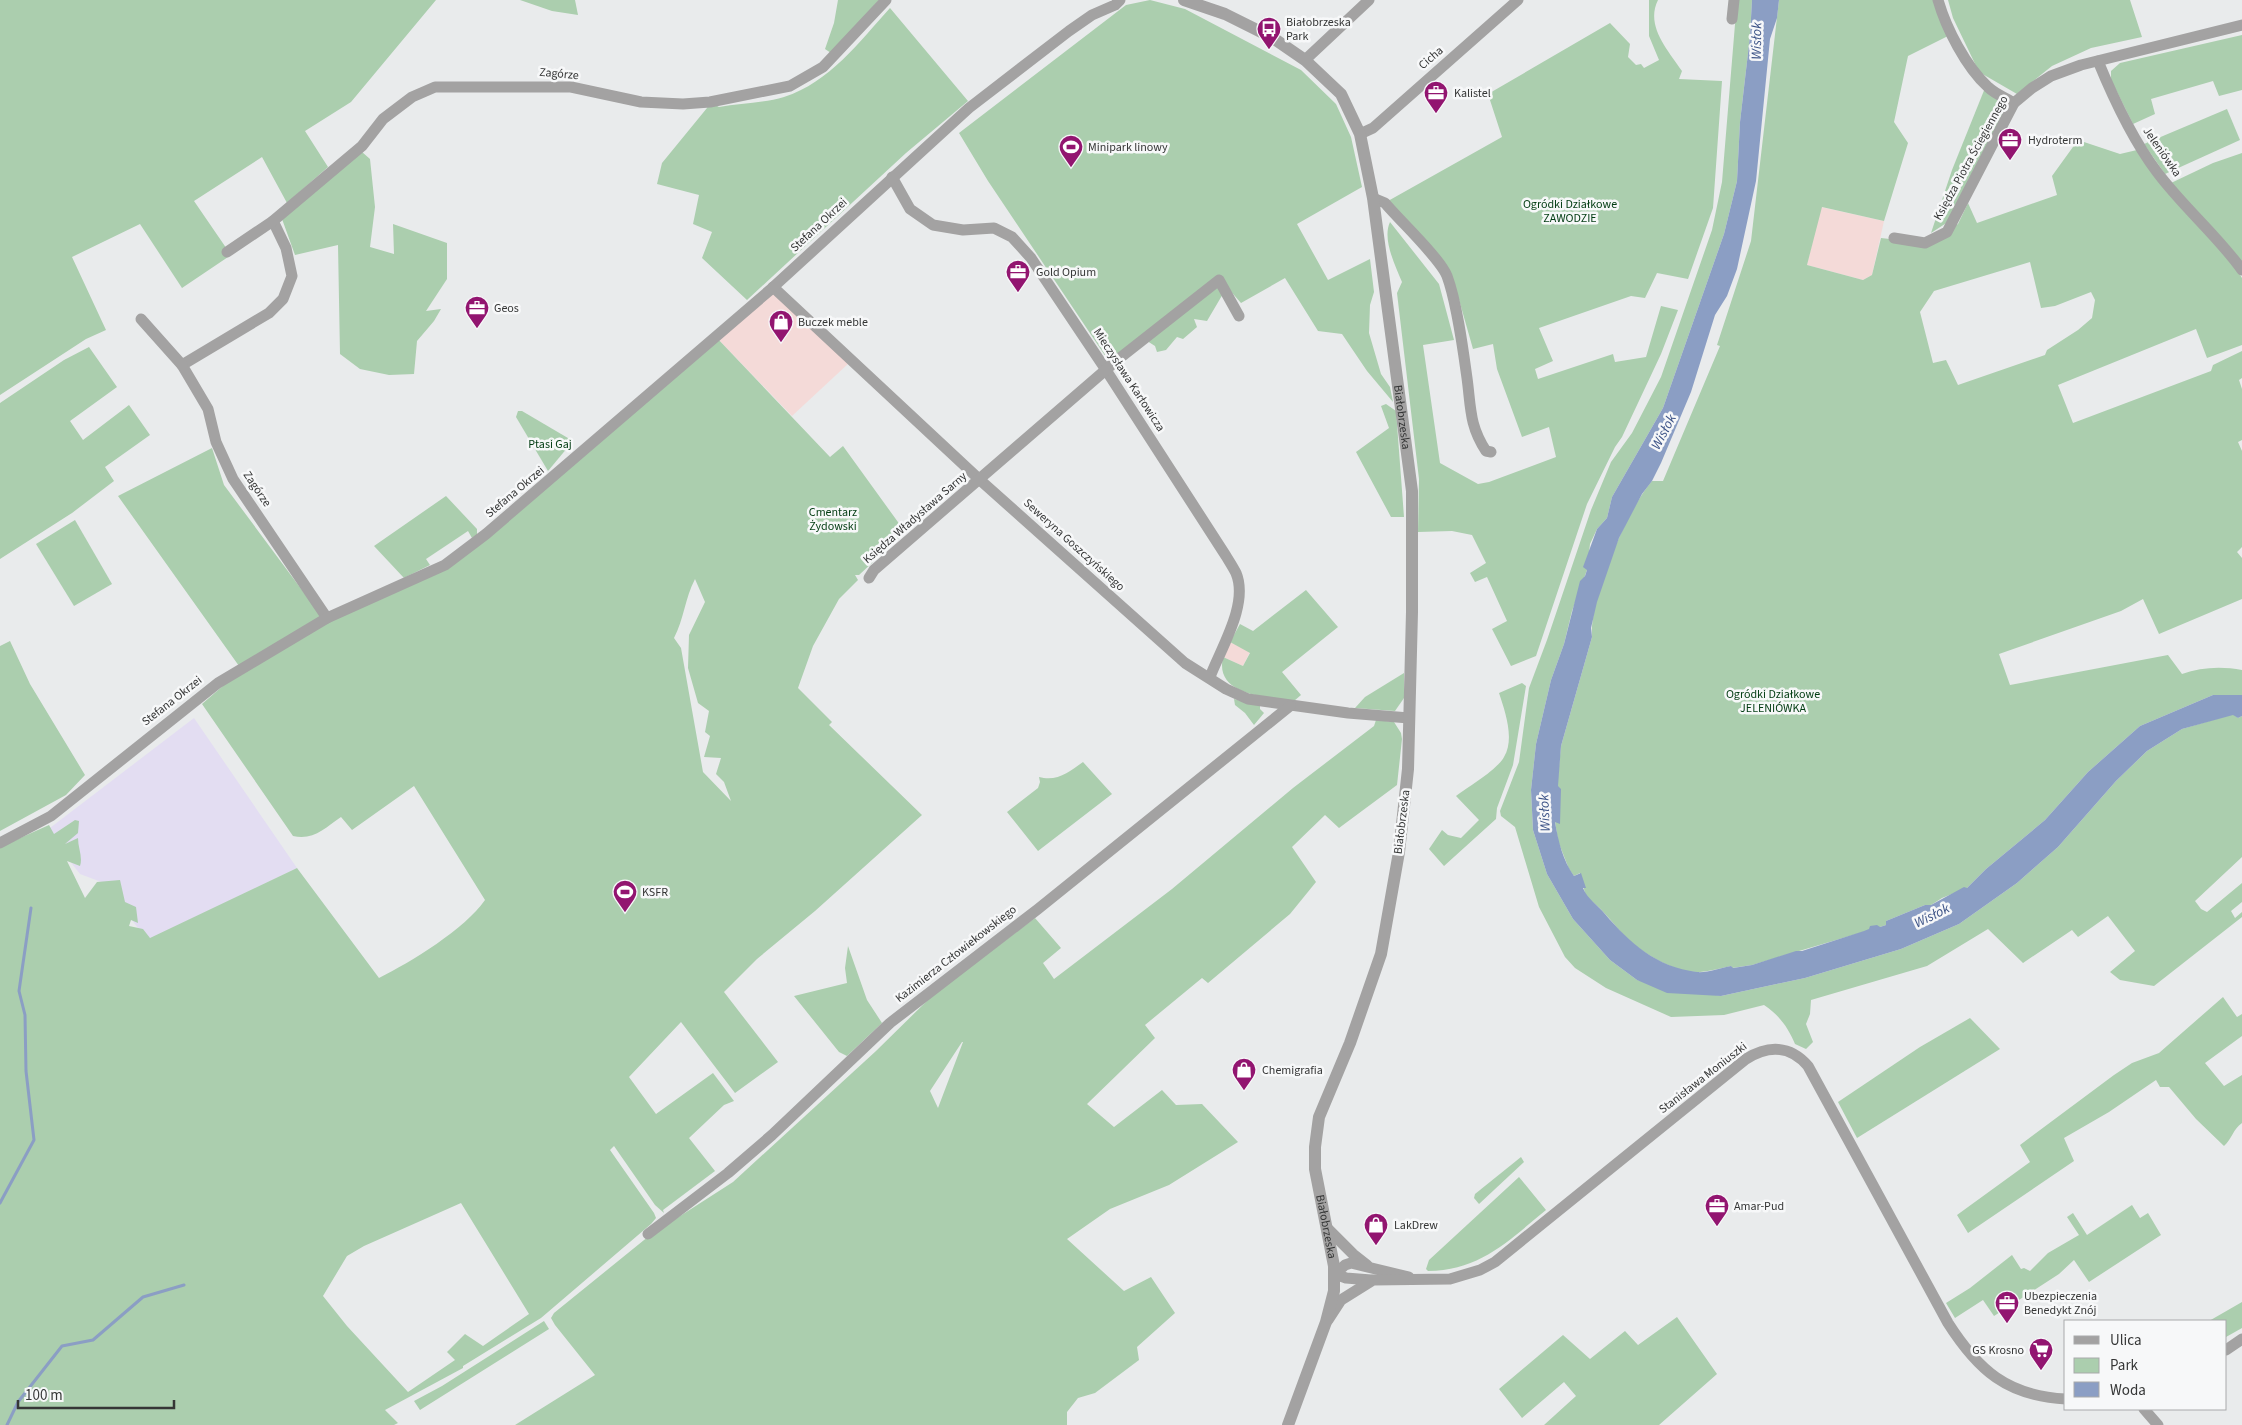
<svg xmlns="http://www.w3.org/2000/svg" width="2242" height="1425" font-family="'Source Sans 3',sans-serif">
<style>
.commercial{fill:#e3ddf2}
.industrial{fill:#f4dad8}
.green{fill:#abceae;fill-rule:evenodd}
.water{fill:#8b9ec4}
.lines{fill:none;stroke-linecap:round;stroke-linejoin:round}
.stream{stroke:#8b9ec4;stroke-width:3}
.minor{stroke:#a3a2a2;stroke-width:11}
.tertiary{stroke:#a3a2a2;stroke-width:12}
.labels{text-anchor:middle;dominant-baseline:central;stroke-width:5;stroke-linejoin:round;paint-order:stroke}
.poi-label{font-size:12px;fill:#353636;stroke:#f7f8f9;text-anchor:start}
.street-label{font-size:12px;fill:#353636;stroke:#f7f8f9}
.park-label{font-size:12px;fill:#003b11;stroke:#f7f8f9}
.water-label{font-size:14px;font-style:italic;fill:#3b5286;stroke:#f7f8f9}
</style>
<rect width="100%" height="100%" fill="#e9ebec"/>
<!-- commercial -->
<polygon class="commercial" points="194,718 297,868 147,940 104,883 80,874 46,831"/>
<!-- industrial -->
<g class="industrial">
<polygon points="1821,207 1884,221 1872,275 1863,280 1807,265"/>
<polygon points="770,290 849,363 792,416 716,337"/>
<polygon points="1230,642 1250,652 1243,666 1223,657"/>
</g>
<!-- green -->
<g class="green">
<polygon points="0,0 436,0 351,102 305,131 328,167 287,203 262,157 194,201 231,255 182,288 140,224 72,257 106,330 86,339 0,395"/>
<polygon points="520,0 575,0 578,15 552,11"/>
<polygon points="838,0 879,0 831,53 825,49 834,23"/>
<polygon points="1150,0 1185,9 1301,70 1336,104 1351,137 1362,187 1297,224 1328,280 1370,259 1374,292 1370,305 1369,333 1381,374 1390,387 1393,402 1367,371 1342,334 1318,331 1285,278 1241,303 1227,287 1207,321 1194,319 1197,327 1183,339 1177,337 1166,350 1157,352 1155,346 1144,339 1110,363 988,181 959,133 1126,5"/>
<path d="M1649,0H1658C1645,26 1668,50 1682,71L1679,79L1722,81L1713,208L1688,279L1657,273L1645,298L1631,296L1539,328L1553,361L1535,369L1538,379L1613,354L1615,362L1646,357L1661,306L1678,310L1661,354L1622,437L1615,447L1587,504L1536,656L1511,666L1492,629L1507,621L1487,577L1475,582L1470,573L1486,563L1472,535L1452,531L1418,532L1419,479L1397,293L1402,282C1395,265 1382,239 1390,222L1439,284L1454,340L1423,345L1440,463L1478,484L1489,482L1556,457L1549,427L1522,437L1497,369L1493,344L1473,349L1454,282L1388,201L1502,137L1488,94L1610,23L1630,44L1628,57L1636,65L1641,64L1644,68L1659,60L1649,36Z"/>
<path d="M1737,0H1752L1750,36L1740,122L1737,181L1724,234L1663,408L1612,497L1607,518L1597,529L1590,544L1587,570L1572,611L1564,644L1551,680L1536,744L1531,790L1533,830L1547,874L1573,919L1610,960L1637,980L1721,996L1805,978L1901,949L1959,924L2017,883L2058,847L2116,781L2147,751L2182,729L2233,714L2238,718L2242,716V857L2195,901L2201,909L2207,912L2242,883V902L2231,911L2235,918L2242,912V917L2154,986L2120,980L2110,972L2135,951L2108,916L2078,937L2072,930L2023,963L1988,929L1927,966L1811,1000L1810,1014L1806,1024L1813,1042L1806,1049L1795,1044C1788,1027 1779,1015 1764,1005L1724,1015L1671,1017L1606,988L1575,968L1565,957L1539,907L1515,827L1501,816L1500,811L1519,762L1529,688L1547,640L1591,510L1611,462L1632,433L1661,377L1712,230L1722,182Z"/>
<path d="M1779,0H1939L1952,34L1908,56L1894,122L1908,143L1884,221L1822,207L1807,265L1863,280L1872,275L1881,238L1925,243L1958,224L1968,203L1977,223L2057,195L2052,176L2078,140L2120,154L2137,150L2226,252L2242,278V345L2207,358L2196,329L2058,385L2073,423L2211,371L2213,365L2242,351V378L2239,380L2242,389V440L2238,442L2242,451V547L2237,552L2242,558V599L2159,634L2143,599L2121,611L1999,654L2010,685L2168,655L2182,674C2201,667 2222,666 2242,670V695H2213L2140,726L2088,772L2045,820L1986,869L1967,888L1942,898L1931,905H1925L1886,921V925L1880,927L1752,965L1732,968L1731,966C1721,968 1710,971 1700,972C1675,974 1638,951 1622,933C1610,920 1601,907 1586,897L1580,873L1574,876L1569,869L1558,841L1555,821L1557,786L1561,746L1592,637C1589,599 1627,510 1652,481H1663L1720,346L1717,345L1751,241ZM2030,262L2041,308L2055,306L2091,292L2095,300L2092,318L2078,330L2047,350L2045,355L1958,385L1946,360L1933,363L1920,312L1934,291Z"/>
<polygon points="1948,0 2130,0 2142,37 2091,48 2052,66 2017,94 1979,72 1953,18"/>
<path d="M890,8L968,101L906,153L747,300L702,258L712,232L693,224L699,195L657,184L662,163L707,108L710,102L719,107C740,103 764,103 784,97C830,82 859,42 890,8Z"/>
<polygon points="2242,35 2242,90 2219,96 2213,81 2151,99 2155,114 2133,124 2111,80 2111,71 2120,63"/>
<polygon points="1985,88 2006,104 2008,108 1951,220 1931,233 1952,170"/>
<polygon points="2227,109 2240,140 2165,174 2144,144"/>
<polygon points="362,152 370,159 375,207 370,247 394,254 393,224 447,243 447,279 426,311 441,309 434,321 417,341 414,374 389,375 360,369 340,354 338,245 295,255 282,219"/>
<polygon points="2242,153 2242,263 2171,183 2213,163"/>
<path d="M716,337L830,457L843,446L903,529L898,532L901,536L859,575H855L858,580L839,599L813,646L798,688L832,722L829,725L922,815L815,911L757,959L724,992L778,1062L735,1093L681,1022L629,1077L656,1114L713,1073L734,1101L724,1105L689,1138L715,1171L663,1210L664,1213L655,1205L614,1146L610,1150L654,1213L656,1218L651,1224L541,1318L463,1366V1368L385,1410L398,1423L394,1425H0V847L49,825L54,834L75,820L79,821L78,833L65,844L78,838C78,848 83,857 80,866L67,861L85,898L97,882L120,880L125,902L136,907L138,923L131,920L129,926L143,929L150,938L297,868L379,978C411,962 465,929 485,900L414,786L352,830L341,817C325,828 313,841 293,836L202,704L246,666L327,618L445,565ZM695,579L705,602L689,635L688,668L698,703L709,711L705,732L710,736L704,757L721,758L716,774L724,782L731,801L703,772L681,648L674,638C684,619 685,598 695,579ZM461,1203L529,1314L483,1346L465,1334L447,1352L455,1360L408,1392L347,1326L323,1296L347,1256L364,1246Z"/>
<polygon points="89,347 117,387 70,421 83,440 129,405 150,435 105,467 114,481 72,513 0,559 0,403 64,360"/>
<polygon points="1386,404 1396,411 1404,517 1391,517 1356,452 1389,428 1381,406"/>
<polygon points="518,411 522,411 573,441 548,471 516,417"/>
<polygon points="212,448 224,485 322,617 239,666 118,496"/>
<polygon points="446,496 477,529 477,535 472,538 468,531 426,559 430,565 404,578 374,546"/>
<polygon points="75,520 112,584 74,606 36,544"/>
<path d="M1306,590L1338,627L1282,672L1301,695L1294,701C1268,697 1214,696 1223,657L1243,666L1250,653L1230,642L1240,624L1253,631Z"/>
<polygon points="10,641 30,684 85,775 66,795 0,831 0,646"/>
<polygon points="1404,673 1404,698 1395,711 1355,708 1365,697"/>
<path d="M1522,683L1526,686L1513,765L1497,808L1496,819L1444,866L1429,849L1442,830L1448,835L1461,838L1479,820L1456,796C1468,787 1497,770 1504,757C1515,739 1505,711 1499,693Z"/>
<polygon points="1234,699 1260,706 1260,709 1264,713 1254,725 1245,713 1235,705"/>
<path d="M1376,720L1394,722L1401,733L1402,739L1397,785L1339,828L1325,815L1292,847L1316,882L1290,914L1208,983L1202,978L1145,1025L1155,1038L1087,1104L1114,1127L1162,1090L1176,1105L1202,1104L1238,1142L1169,1185L1110,1209L1067,1239L1124,1291L1151,1277L1175,1313L1137,1347L1139,1360L1095,1393L1078,1398L1067,1412V1425H515L595,1375L555,1325L551,1318L554,1313L649,1236L733,1182L876,1051L935,993L1035,918L1061,948L1043,963L1054,979L1172,889L1293,788L1374,726ZM962,1042H963L938,1108L930,1091Z"/>
<path d="M1083,762L1112,794L1038,851L1007,812L1038,788L1040,782L1039,777C1057,782 1069,772 1083,762Z"/>
<polygon points="848,946 867,1000 882,1023 847,1056 839,1052 794,996 847,983 845,968"/>
<path d="M2223,997L2237,1017L2242,1014V1036L2205,1063L2224,1086L2242,1075V1123C2233,1129 2232,1139 2224,1146L2196,1119L2169,1087H2160L2156,1080L2109,1112L2064,1138L2074,1161L1968,1233L1957,1215L2030,1162L2020,1145L2114,1075L2132,1063L2159,1053Z"/>
<polygon points="1970,1018 2000,1049 1857,1138 1838,1102 1920,1047"/>
<polygon points="1521,1157 1524,1162 1479,1204 1474,1198 1475,1194"/>
<path d="M1519,1177L1546,1210C1508,1241 1481,1270 1428,1271L1426,1269L1429,1260Z"/>
<polygon points="2132,1205 2140,1218 2148,1213 2161,1235 2089,1282 2074,1260 2059,1274 1994,1316 1983,1300 1955,1318 1946,1303 1970,1288 2012,1255 2021,1269 2024,1268 2030,1271 2048,1253 2079,1235 2067,1217 2073,1213 2087,1235"/>
<polygon points="2242,1302 2242,1328 2226,1337 2226,1321 2209,1321"/>
<polygon points="1677,1317 1717,1374 1659,1425 1544,1425 1576,1396 1564,1382 1522,1418 1499,1389 1563,1335 1590,1359 1625,1331 1638,1345"/>
<polygon points="544,1321 549,1329 420,1410 414,1401 442,1386"/>
</g>
<!-- water -->
<path class="water" d="M1752,0H1779L1777,18L1770,39L1756,181L1737,269L1727,296L1715,315L1691,392L1661,463L1652,481L1642,494L1619,538L1597,602L1591,628L1592,637L1561,746L1558,786L1561,789L1560,824L1555,822C1558,840 1563,861 1574,876L1581,873L1586,888H1583C1588,900 1597,904 1605,914C1630,943 1656,967 1697,972C1707,973 1720,968 1731,966L1733,968L1752,965L1796,951H1802L1864,931L1869,929L1870,926L1877,925L1880,927L1886,925V921L1925,905H1931L1964,887L1967,888L1986,869L2045,820L2088,772L2140,726L2213,695H2242V716L2238,718L2233,715L2182,729L2147,751L2116,781L2058,847L2017,883L1959,924L1901,949L1805,978L1721,996L1667,993L1637,980L1610,960L1573,919L1547,874L1533,830L1531,790L1536,744L1551,680L1564,644L1580,581L1585,576L1587,570L1583,567L1597,529L1607,518L1612,497L1663,408L1724,234L1737,181L1740,122L1750,36Z"/>
<g class="lines">
<!-- stream -->
<g class="stream">
<polyline points="0,1203 34,1140 26,1071 25,1015 19,991 31,908"/>
<polyline points="7,1425 18,1402 62,1346 93,1340 143,1297 184,1285"/>
</g>
<!-- minor -->
<g class="minor">
<path d="M1938,0C1946,28 1966,67 1988,87C1995,94 2006,98 2014,103"/>
<polyline points="1732,19 1734,0"/>
<polyline points="1305,60 1369,0"/>
<path d="M2098,61C2114,100 2132,139 2157,172C2183,207 2217,235 2242,270"/>
<polyline points="1360,134 1373,128 1518,0"/>
<path d="M892,177L910,209L933,225L963,230L994,228L1012,237L1031,258L1106,370L1226,556C1229,561 1233,567 1236,573C1249,604 1221,648 1210,677"/>
<path d="M1373,198L1385,203C1399,220 1440,258 1447,276C1457,303 1463,349 1467,378C1471,407 1469,425 1486,451L1491,452"/>
<polyline points="273,221 286,248 292,276 283,299 269,313 182,365 208,409 216,442 233,479 327,618"/>
<polyline points="1894,238 1925,243 1947,232 2014,103 2032,88 2051,76 2081,65 2242,25"/>
<polyline points="227,252 273,221 362,146 383,119 412,97 435,87 571,87 641,102 683,104 710,102 790,86 823,67 886,0"/>
<polyline points="773,287 980,480 1185,663 1226,689 1248,699 1348,713 1409,718"/>
<polyline points="141,319 182,365"/>
<polyline points="869,578 874,570 1116,361 1219,280 1239,316"/>
<polyline points="0,843 51,816 218,683 327,618 445,565 486,534 770,290 969,108 1069,31 1092,15 1115,5 1120,0"/>
<polyline points="1327,1228 1353,1254 1367,1265"/>
<polyline points="648,1234 728,1173 772,1135 890,1023 1038,909 1290,706"/>
<polyline points="1371,1280 1346,1278 1335,1274 1345,1265 1351,1263 1409,1277"/>
<path d="M1328,1320L1341,1300L1373,1280L1450,1279L1480,1270L1495,1262L1746,1059C1768,1045 1790,1045 1808,1066L1948,1323C1978,1370 2007,1396 2066,1399"/>
<polyline points="2226,1350 2242,1339"/>
<polyline points="2144,1409 2158,1425"/>
</g>
<!-- tertiary -->
<path class="tertiary" id="s1" d="M1184,0L1225,14L1273,38L1305,60L1341,94L1360,134L1373,198L1412,491V612L1408,769L1399,852L1381,954L1350,1043L1319,1117L1315,1147V1169L1334,1266V1291L1326,1322L1288,1425"/>
</g>
<!-- icons -->
<defs>
<symbol id="bus-pin" viewBox="-11 -11 22 30"><path d="M0 17L-7.5 6A9.5 9.5 0 1 1 7.5 6Z" fill="#921570" stroke="#f7f8f9"/><path d="M-5-6H5V4H4V6H2V4H-2V6H-4V4H-5ZM-3.5-4V0h7V-4ZM-3.5 1.2v1.5H-2V1.2ZM2 1.2v1.5H3.5V1.2Z" fill="#fff"/></symbol>
<symbol id="office-pin" viewBox="-11 -11 22 30"><path d="M0 17L-7.5 6A9.5 9.5 0 1 1 7.5 6Z" fill="#921570" stroke="#f7f8f9"/><path d="M-6-3h4V-5.5h4V-3h4V5H-6ZM-1-4.5V-3h2v-1.5ZM-6 0V1H6V0Z" fill="#fff"/></symbol>
<symbol id="stadium-pin" viewBox="-11 -11 22 30"><path d="M0 17L-7.5 6A9.5 9.5 0 1 1 7.5 6Z" fill="#921570" stroke="#f7f8f9"/><path d="M0-5a6.5 5 0 1 0 0 10a6.5 5 0 1 0 0-10ZM-3.5-1.8h7v3.6h-7Z" fill="#fff"/></symbol>
<symbol id="shop-pin" viewBox="-11 -11 22 30"><path d="M0 17L-7.5 6A9.5 9.5 0 1 1 7.5 6Z" fill="#921570" stroke="#f7f8f9"/><path d="M-5-2.5h2.3a2.7 3.5 0 0 1 5.4 0H5L5.5 6h-11ZM-1.5-2.5h3a1.5 2.3 0 0 0-3 0Z" fill="#fff"/></symbol>
<symbol id="supermarket-pin" viewBox="-11 -11 22 30"><path d="M0 17L-7.5 6A9.5 9.5 0 1 1 7.5 6Z" fill="#921570" stroke="#f7f8f9"/><path d="M-6-5.5h2.5l.6 2H6L4.5 2H-2.5L-4.4-4H-6ZM-1.5 3.2a1.3 1.3 0 1 0 .1 0ZM3 3.2a1.3 1.3 0 1 0 .1 0Z" fill="#fff"/></symbol>
</defs>
<g fill-rule="evenodd">
<use href="#bus-pin" x="1255" y="15" width="28" height="38"/>
<use href="#office-pin" x="1422" y="79" width="28" height="38"/>
<use href="#office-pin" x="1996" y="126" width="28" height="38"/>
<use href="#stadium-pin" x="1057" y="133" width="28" height="38"/>
<use href="#office-pin" x="1004" y="258" width="28" height="38"/>
<use href="#office-pin" x="463" y="294" width="28" height="38"/>
<use href="#shop-pin" x="767" y="308" width="28" height="38"/>
<use href="#stadium-pin" x="611" y="878" width="28" height="38"/>
<use href="#shop-pin" x="1230" y="1056" width="28" height="38"/>
<use href="#office-pin" x="1703" y="1192" width="28" height="38"/>
<use href="#shop-pin" x="1362" y="1211" width="28" height="38"/>
<use href="#office-pin" x="1993" y="1289" width="28" height="38"/>
<use href="#supermarket-pin" x="2027" y="1336" width="28" height="38"/>
</g>
<g class="labels">
<!-- poi labels -->
<g class="poi-label">
<text x="1286" y="22">Białobrzeska<tspan x="1286" dy="14">Park</tspan></text>
<text x="1454" y="93">Kalistel</text>
<text x="2028" y="140">Hydroterm</text>
<text x="1088" y="147">Minipark linowy</text>
<text x="1036" y="272">Gold Opium</text>
<text x="494" y="308">Geos</text>
<text x="798" y="322">Buczek meble</text>
<text x="642" y="892">KSFR</text>
<text x="1262" y="1070">Chemigrafia</text>
<text x="1734" y="1206">Amar-Pud</text>
<text x="1394" y="1225">LakDrew</text>
<text x="2024" y="1296">Ubezpieczenia<tspan x="2024" dy="14">Benedykt Znój</tspan></text>
<text x="2024" y="1350" text-anchor="end">GS Krosno</text>
</g>
<!-- street labels -->
<g class="street-label">
<text transform="translate(1431 58) rotate(-41)">Cicha</text>
<text transform="translate(559 74) rotate(5)">Zagórze</text>
<text transform="translate(2162 152) rotate(55)">Jeleniówka</text>
<text transform="translate(1971 158) rotate(-61)">Księdza Piotra Ściegiennego</text>
<text transform="translate(819 225) rotate(-43)">Stefana Okrzei</text>
<text transform="translate(1129 380) rotate(57)">Mieczysława Karłowicza</text>
<text stroke="none"><textPath href="#s1" startOffset="516">Białobrzeska</textPath></text>
<text transform="translate(257 489) rotate(56)">Zagórze</text>
<text transform="translate(515 492) rotate(-40)">Stefana Okrzei</text>
<text transform="translate(915 518) rotate(-41)">Księdza Władysława Sarny</text>
<text transform="translate(1074 545) rotate(42)">Seweryna Goszczyńskiego</text>
<text transform="translate(172 701) rotate(-38)">Stefana Okrzei</text>
<text transform="translate(1402 822) rotate(-83)">Białobrzeska</text>
<text transform="translate(956 954) rotate(-38)">Kazimierza Człowiekowskiego</text>
<text transform="translate(1703 1078) rotate(-38)">Stanisława Moniuszki</text>
<text stroke="none"><textPath href="#s1" startOffset="1341">Białobrzeska</textPath></text>
</g>
<!-- park labels -->
<g class="park-label">
<text x="1570" y="204">Ogródki Działkowe<tspan x="1570" dy="14">ZAWODZIE</tspan></text>
<text x="550" y="444">Ptasi Gaj</text>
<text x="833" y="512">Cmentarz<tspan x="833" dy="14">Żydowski</tspan></text>
<text x="1773" y="694">Ogródki Działkowe<tspan x="1773" dy="14">JELENIÓWKA</tspan></text>
</g>
<!-- water labels -->
<g class="water-label">
<text transform="translate(1757 41) rotate(-89)">Wisłok</text>
<text transform="translate(1664 432) rotate(-62)">Wisłok</text>
<text transform="translate(1545 813) rotate(-92)">Wisłok</text>
<text transform="translate(1932 916) rotate(-26)">Wisłok</text>
</g>
</g>
<!-- legend -->
<rect x="2064" y="1320" width="162" height="90" fill="#f7f8f9" stroke="#a9aaab"/>
<rect x="2074" y="1336" width="25" height="8" fill="#a3a2a2" stroke="#a9aaab"/>
<text x="2110" y="1345" font-size="15" fill="#353636">Ulica</text>
<rect x="2074" y="1358" width="25" height="15" fill="#abceae" stroke="#a9aaab"/>
<text x="2110" y="1370" font-size="15" fill="#353636">Park</text>
<rect x="2074" y="1382" width="25" height="15" fill="#8b9ec4" stroke="#a9aaab"/>
<text x="2110" y="1395" font-size="15" fill="#353636">Woda</text>
<!-- scale -->
<path d="M18 1400v8h156v-8" fill="none" stroke="#353636" stroke-width="2.5"/>
<text x="25" y="1400" font-size="15" fill="#353636" stroke="#f7f8f9" stroke-width="4" paint-order="stroke">100 m</text>
</svg>
